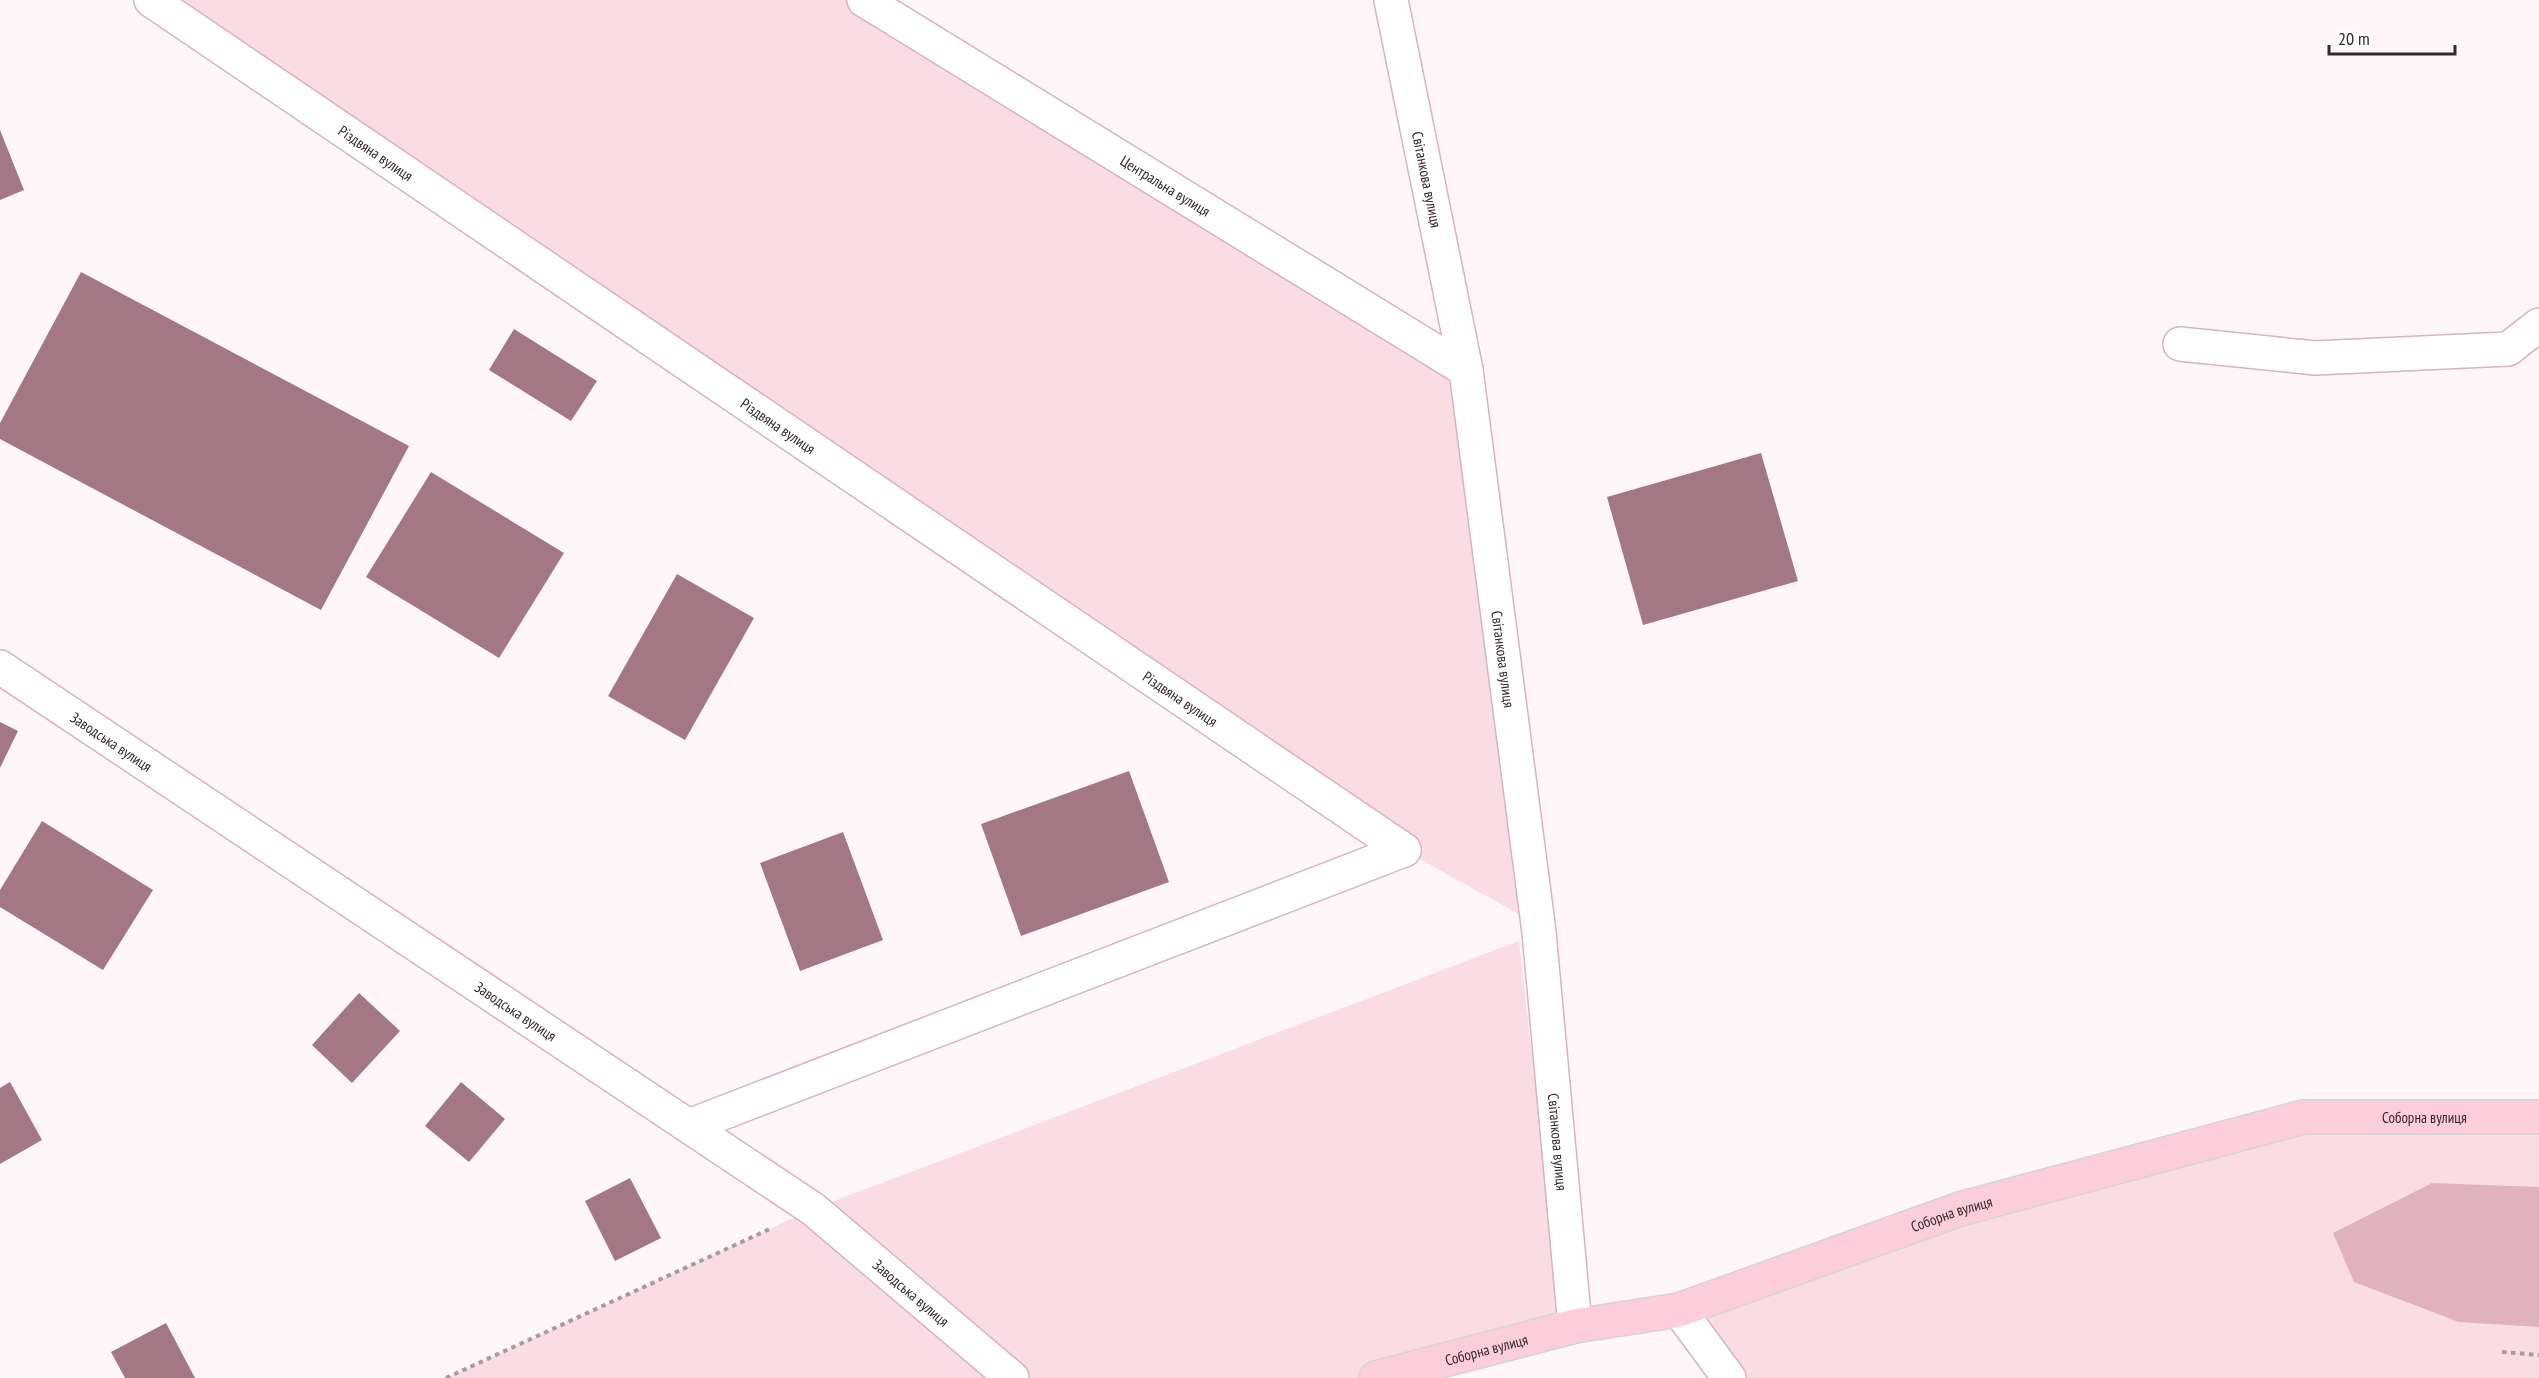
<svg xmlns="http://www.w3.org/2000/svg" width="2539" height="1378" font-family="'PT Sans Narrow',sans-serif">
<style>
.green{fill:#fadce4}
.forest{fill:#e0b2be}
.building{fill:#a37784}
.lines{fill:none;stroke-linecap:round;stroke-linejoin:round}
.minor-casing{stroke:#d9b3bd;stroke-width:36}
.major-casing{stroke:#d6d4d4;stroke-width:36}
.path{stroke:#a69b9e;stroke-width:4;stroke-dasharray:4.5 4.5;stroke-linecap:butt}
.minor{stroke:#fff;stroke-width:33}
.major{stroke:#fccdda;stroke-width:33}
.labels{text-anchor:middle;dominant-baseline:central;stroke-width:6;stroke-linejoin:round;paint-order:stroke}
.street-label{font-size:15px;fill:#34262a;stroke:#fff}
</style>
<rect width="100%" height="100%" fill="#fef6f8"/>
<!-- green -->
<g class="green">
<polygon points="151,0 863,0 1459,368 1522,916 1404,850"/>
<polygon points="1519,941 1562,1322 1361,1378 446,1378 813,1209"/>
<polygon points="2303,1117 2539,1117 2539,1378 1729,1378 1679,1310"/>
</g>
<!-- forest -->
<polygon class="forest" points="2432,1183 2539,1187 2539,1327 2459,1322 2354,1282 2333,1233"/>
<!-- building -->
<g class="building">
<polygon points="0,130 24,190 0,200"/>
<polygon points="81,272 409,446 321,610 0,439 0,423"/>
<polygon points="514,329 597,381 571,421 489,370"/>
<polygon points="1761,453 1798,581 1643,625 1607,497"/>
<polygon points="431,472 564,553 499,658 366,577"/>
<polygon points="677,574 754,618 685,740 608,696"/>
<polygon points="0,722 18,731 0,768"/>
<polygon points="1129,771 1169,882 1021,936 981,824"/>
<polygon points="42,821 153,890 103,970 0,907 0,890"/>
<polygon points="843,832 883,940 800,971 760,863"/>
<polygon points="359,993 400,1031 352,1083 312,1045"/>
<polygon points="10,1082 42,1140 0,1164 0,1088"/>
<polygon points="461,1082 505,1119 469,1162 425,1126"/>
<polygon points="630,1178 661,1238 615,1261 585,1201"/>
<polygon points="166,1323 195,1378 125,1378 111,1352"/>
</g>
<g class="lines">
<defs>
<g id="minor">
<path id="s1" d="M151,0L1404,850"/>
<path id="s2" d="M864,0L1466,370"/>
<path id="s3" d="M1391,0L1466,370L1539,932L1575,1326"/>
<polyline points="2180,344 2315,358 2508,349 2539,325"/>
<path id="s4" d="M0,667L813,1209L1012,1378"/>
<polyline points="689,1126 1404,850"/>
<polyline points="1679,1310 1729,1378"/>
</g>
<g id="major">
<path id="s5" d="M1376,1378L1575,1326L1679,1310L1960,1209L2303,1117H2539"/>
</g>
</defs>
<!-- minor casing -->
<use href="#minor" class="minor-casing"/>
<!-- major casing -->
<use href="#major" class="major-casing"/>
<!-- path -->
<g class="path">
<polyline points="2502,1352 2539,1355"/>
<polyline points="446,1378 772,1228"/>
</g>
<!-- minor -->
<use href="#minor" class="minor"/>
<!-- major -->
<use href="#major" class="major"/>
</g>
<g class="labels">
<!-- street labels -->
<g class="street-label">
<text stroke="none"><textPath href="#s1" startOffset="272">Різдвяна вулиця</textPath></text>
<text stroke="none"><textPath href="#s3" startOffset="183">Світанкова вулиця</textPath></text>
<text stroke="none"><textPath href="#s2" startOffset="354">Центральна вулиця</textPath></text>
<text stroke="none"><textPath href="#s1" startOffset="758">Різдвяна вулиця</textPath></text>
<text stroke="none"><textPath href="#s3" startOffset="669">Світанкова вулиця</textPath></text>
<text stroke="none"><textPath href="#s1" startOffset="1244">Різдвяна вулиця</textPath></text>
<text stroke="none"><textPath href="#s4" startOffset="134">Заводська вулиця</textPath></text>
<text stroke="none"><textPath href="#s4" startOffset="620">Заводська вулиця</textPath></text>
<text stroke="none"><textPath href="#s5" startOffset="1086">Соборна вулиця</textPath></text>
<text stroke="none"><textPath href="#s3" startOffset="1155">Світанкова вулиця</textPath></text>
<text stroke="none"><textPath href="#s5" startOffset="600">Соборна вулиця</textPath></text>
<text stroke="none"><textPath href="#s4" startOffset="1106">Заводська вулиця</textPath></text>
<text stroke="none"><textPath href="#s5" startOffset="114">Соборна вулиця</textPath></text>
</g>
</g>
<!-- scale -->
<path d="M2329 45v9h126v-9" fill="none" stroke="#34262a" stroke-width="3"/>
<text x="2338" y="45" font-size="18" fill="#34262a" stroke="#ffffff" stroke-width="4.5" paint-order="stroke">20 m</text>
</svg>
